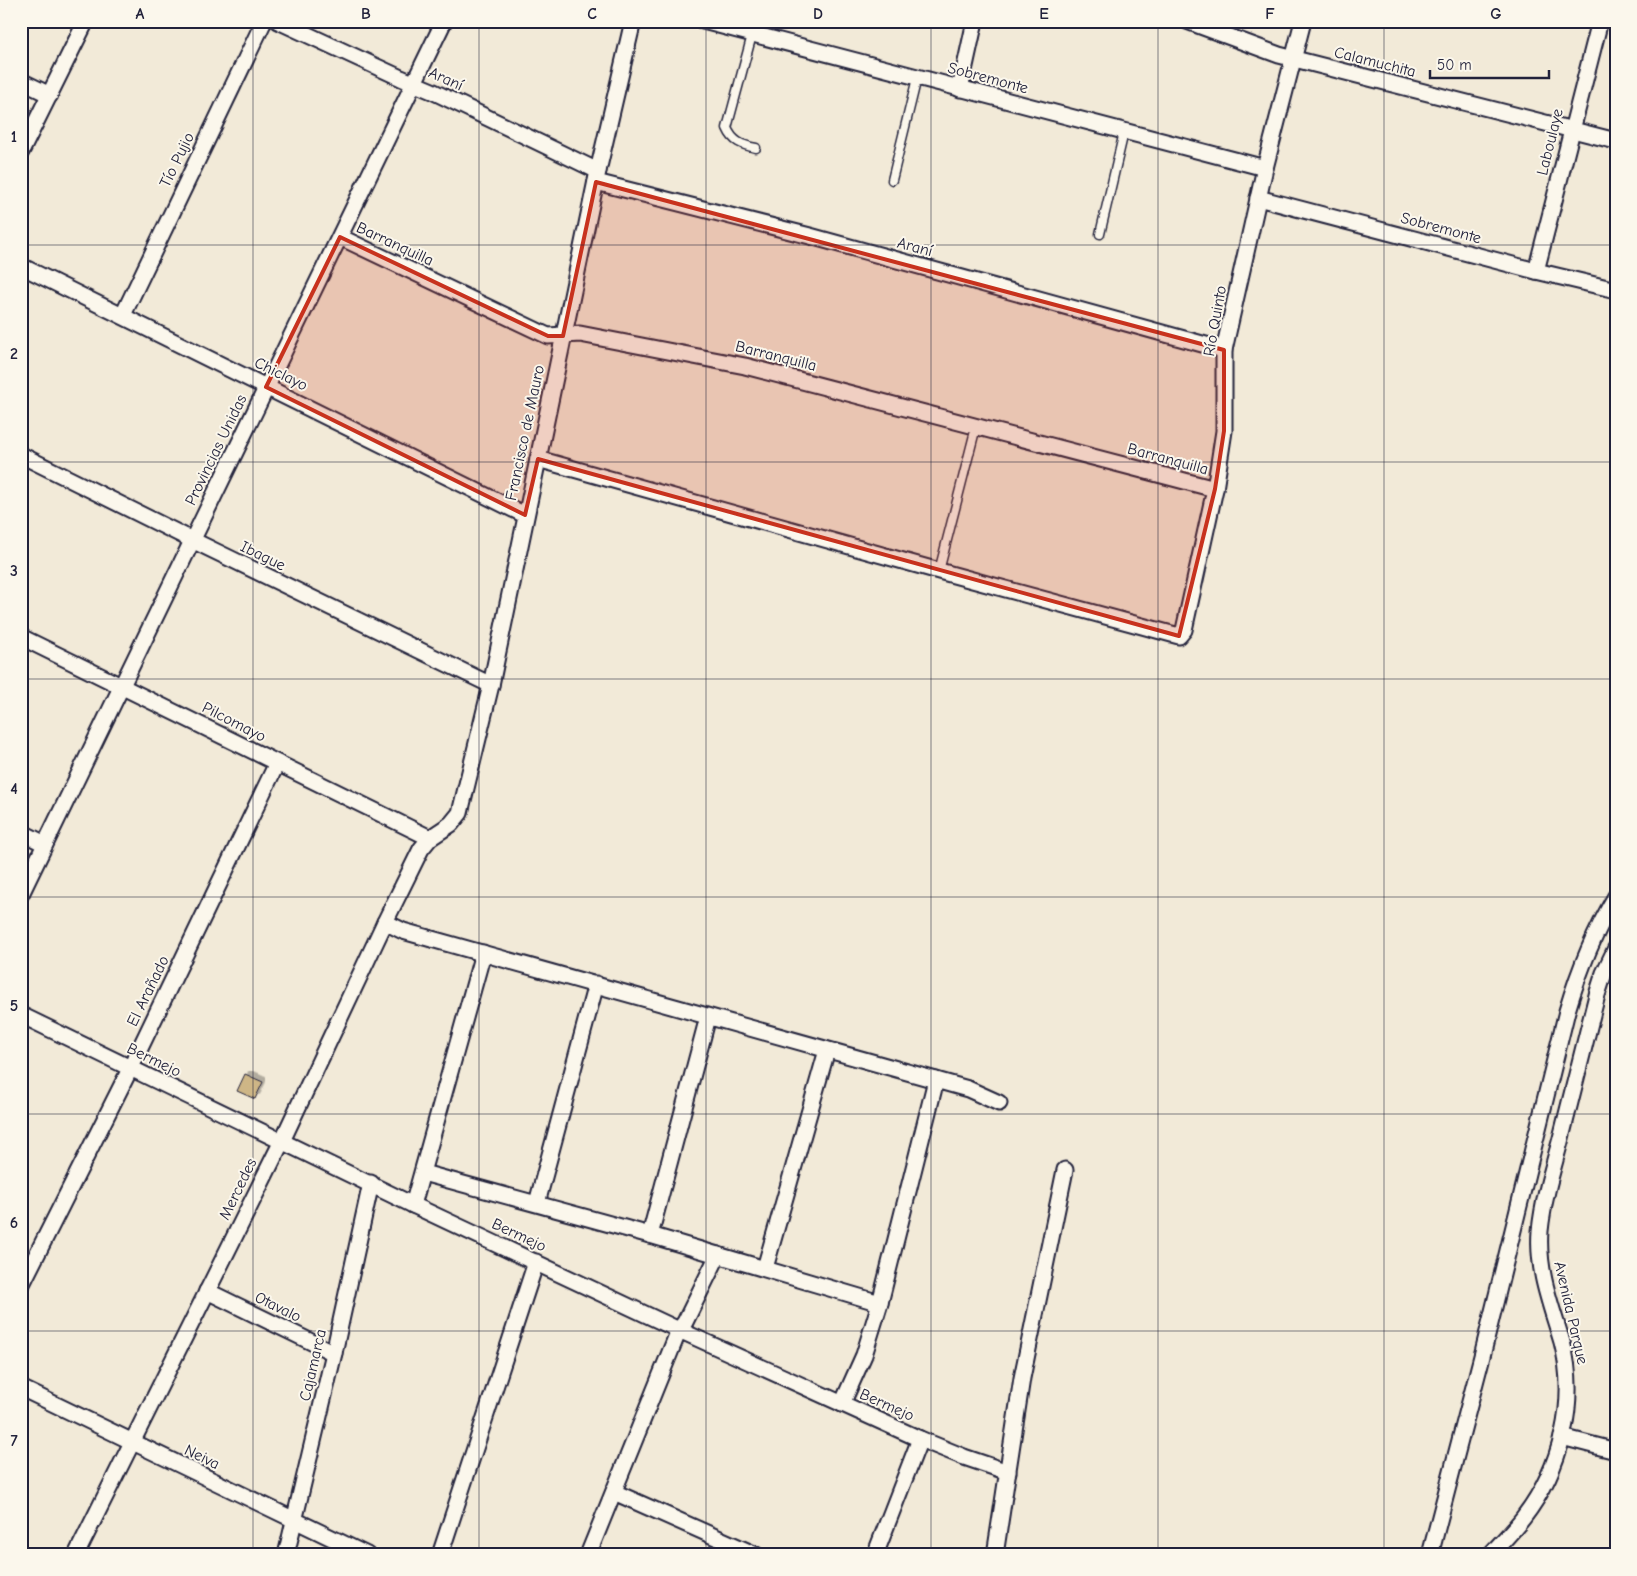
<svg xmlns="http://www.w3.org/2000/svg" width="1637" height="1576" font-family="'Comic Neue',sans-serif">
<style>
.building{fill:#ceb686;stroke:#22223b;filter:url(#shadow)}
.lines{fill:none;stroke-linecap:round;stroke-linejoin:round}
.service-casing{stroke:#22223b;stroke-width:11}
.minor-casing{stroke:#22223b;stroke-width:19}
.service{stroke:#fbf7ec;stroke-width:8}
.minor{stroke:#fbf7ec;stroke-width:15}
.marked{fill:#c8321e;fill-opacity:0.2;stroke:#c8321e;stroke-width:4;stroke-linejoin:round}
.grid{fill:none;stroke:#22223b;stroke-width:1;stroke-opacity:0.55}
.labels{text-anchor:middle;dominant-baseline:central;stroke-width:4;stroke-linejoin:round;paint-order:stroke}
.street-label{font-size:16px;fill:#22223b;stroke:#fbf7ec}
.neatline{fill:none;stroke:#22223b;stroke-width:2}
.grid-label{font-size:16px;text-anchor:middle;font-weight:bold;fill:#22223b}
</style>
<defs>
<filter id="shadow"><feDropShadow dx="4.5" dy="-4.5" stdDeviation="0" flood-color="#0004"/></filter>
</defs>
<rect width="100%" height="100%" fill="#f2ead8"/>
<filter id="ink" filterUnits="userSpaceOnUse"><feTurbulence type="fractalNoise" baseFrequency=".02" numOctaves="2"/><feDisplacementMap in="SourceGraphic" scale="10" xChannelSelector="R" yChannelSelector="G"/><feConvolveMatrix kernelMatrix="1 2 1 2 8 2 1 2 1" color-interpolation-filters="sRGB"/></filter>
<g filter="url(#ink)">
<!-- building -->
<polygon class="building" points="245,1074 263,1082 255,1099 237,1091"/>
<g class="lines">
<defs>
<g id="service">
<path d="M752,35L727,128C733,142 742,145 756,148"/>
<polyline points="892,180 917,78"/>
<polyline points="1100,234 1124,132"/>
<polyline points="939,571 976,427"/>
</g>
<g id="minor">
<polyline points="278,21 401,78 432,91 598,171"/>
<polyline points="703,21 1265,168"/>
<polyline points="1187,21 1279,55 1616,141"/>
<polyline points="21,81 50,95"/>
<polyline points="960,89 975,21"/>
<polyline points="21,152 86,21"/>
<polyline points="596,182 810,236 1224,350"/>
<polyline points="1258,198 1536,271 1616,290"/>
<polyline points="340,237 548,336 580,334 745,366 1215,489"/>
<polyline points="21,266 525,515"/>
<polyline points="1536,271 1600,21"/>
<polyline points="123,315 264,21"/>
<polyline points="21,455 192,540 491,685"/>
<polyline points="538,459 939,571 1179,636 1184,630 1215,489 1224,431 1224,350 1265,168 1303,21"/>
<polyline points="21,637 430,838"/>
<polyline points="21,832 45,844"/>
<polyline points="21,894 444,21"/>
<path d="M385,922L403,931C592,983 780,1037 968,1089L999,1103"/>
<polyline points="21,1015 413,1205 679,1330 920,1439 964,1457 1008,1472"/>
<polyline points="423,1173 650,1235 880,1303"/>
<polyline points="537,1203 596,984"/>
<polyline points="413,1205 483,953"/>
<polyline points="650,1235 708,1017"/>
<polyline points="765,1268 827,1050"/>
<polyline points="21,1286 131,1067 277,763"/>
<polyline points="207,1291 334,1353"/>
<polyline points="21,1388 367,1555"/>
<polyline points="842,1404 864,1355 880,1303 936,1080"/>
<polyline points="1562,1437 1616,1451"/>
<polyline points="614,1492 756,1555"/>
<polyline points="76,1555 282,1141 385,922 421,849 430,838 451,824 460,813 491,685 598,171 633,21"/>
<polyline points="286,1555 334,1353 371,1183"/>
<polyline points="440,1555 536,1262"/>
<polyline points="588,1555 679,1330 685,1322 718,1255"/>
<polyline points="875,1555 920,1439"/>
<polyline points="995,1555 1022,1378 1065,1170"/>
<path d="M1430,1555L1482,1356L1567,1011C1579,970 1594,933 1616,896"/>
<path d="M1490,1555C1501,1543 1513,1531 1523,1518C1561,1469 1578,1402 1562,1342C1551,1305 1537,1271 1540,1231C1543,1201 1552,1171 1560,1142C1572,1093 1585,1044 1597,995L1604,973L1616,948"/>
</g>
</defs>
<!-- service casing -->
<use href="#service" class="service-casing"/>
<!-- minor casing -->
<use href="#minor" class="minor-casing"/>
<!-- service -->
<use href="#service" class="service"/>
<!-- minor -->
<use href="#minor" class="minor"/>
</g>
</g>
<!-- marked area -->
<path class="marked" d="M596,182L1224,350V431L1215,489L1179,636L538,459L525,515L266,387L340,237L548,336H563Z"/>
<!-- grid -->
<path class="grid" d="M253,21V1555M479,21V1555M706,21V1555M931,21V1555M1158,21V1555M1384,21V1555M21,245H1616M21,462H1616M21,679H1616M21,897H1616M21,1114H1616M21,1331H1616"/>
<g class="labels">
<!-- street labels -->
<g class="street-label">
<text transform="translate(1375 62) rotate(14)">Calamuchita</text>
<text transform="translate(988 78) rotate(15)">Sobremonte</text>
<text transform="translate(446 79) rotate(24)">Araní</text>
<text transform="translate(1550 142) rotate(-76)">Laboulaye</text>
<text transform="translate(177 160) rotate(-64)">Tío Pujio</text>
<text transform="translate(1441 228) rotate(15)">Sobremonte</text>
<text transform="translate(395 244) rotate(25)">Barranquilla</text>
<text transform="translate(915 247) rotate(15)">Araní</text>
<text transform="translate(1215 321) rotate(-80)">Río Quinto</text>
<text transform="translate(776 356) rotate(14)">Barranquilla</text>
<text transform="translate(281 374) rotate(26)">Chiclayo</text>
<text transform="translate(525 433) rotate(-78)">Francisco de Mauro</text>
<text transform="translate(216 450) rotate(-64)">Provincias Unidas</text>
<text transform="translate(1168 459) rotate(15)">Barranquilla</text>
<text transform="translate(263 556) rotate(26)">Ibague</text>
<text transform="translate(234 722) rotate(27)">Pilcomayo</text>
<text transform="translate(148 991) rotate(-64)">El Arañado</text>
<text transform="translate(154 1060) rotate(26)">Bermejo</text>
<text transform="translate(238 1189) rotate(-64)">Mercedes</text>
<text transform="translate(519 1235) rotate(25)">Bermejo</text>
<text transform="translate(278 1307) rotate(26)">Otavalo</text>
<text transform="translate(1571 1313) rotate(77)">Avenida Parque</text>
<text transform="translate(313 1365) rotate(-77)">Cajamarca</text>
<text transform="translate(887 1405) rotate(24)">Bermejo</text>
<text transform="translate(202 1457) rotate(26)">Neiva</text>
</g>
</g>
<!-- margin -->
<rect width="1637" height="1576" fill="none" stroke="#fbf7ec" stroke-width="55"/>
<!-- scale -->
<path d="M1430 70v8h119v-8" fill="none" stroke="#22223b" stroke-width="2.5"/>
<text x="1437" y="70" font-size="15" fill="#22223b" stroke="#fbf7ec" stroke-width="4" paint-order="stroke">50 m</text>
<rect x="28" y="28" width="1582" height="1520" class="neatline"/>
<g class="grid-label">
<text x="140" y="19">A</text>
<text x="366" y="19">B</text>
<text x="592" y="19">C</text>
<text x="818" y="19">D</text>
<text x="1044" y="19">E</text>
<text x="1270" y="19">F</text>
<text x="1496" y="19">G</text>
<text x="14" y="142">1</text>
<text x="14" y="359">2</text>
<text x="14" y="576">3</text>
<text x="14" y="794">4</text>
<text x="14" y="1011">5</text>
<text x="14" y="1228">6</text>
<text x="14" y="1446">7</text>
</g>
</svg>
